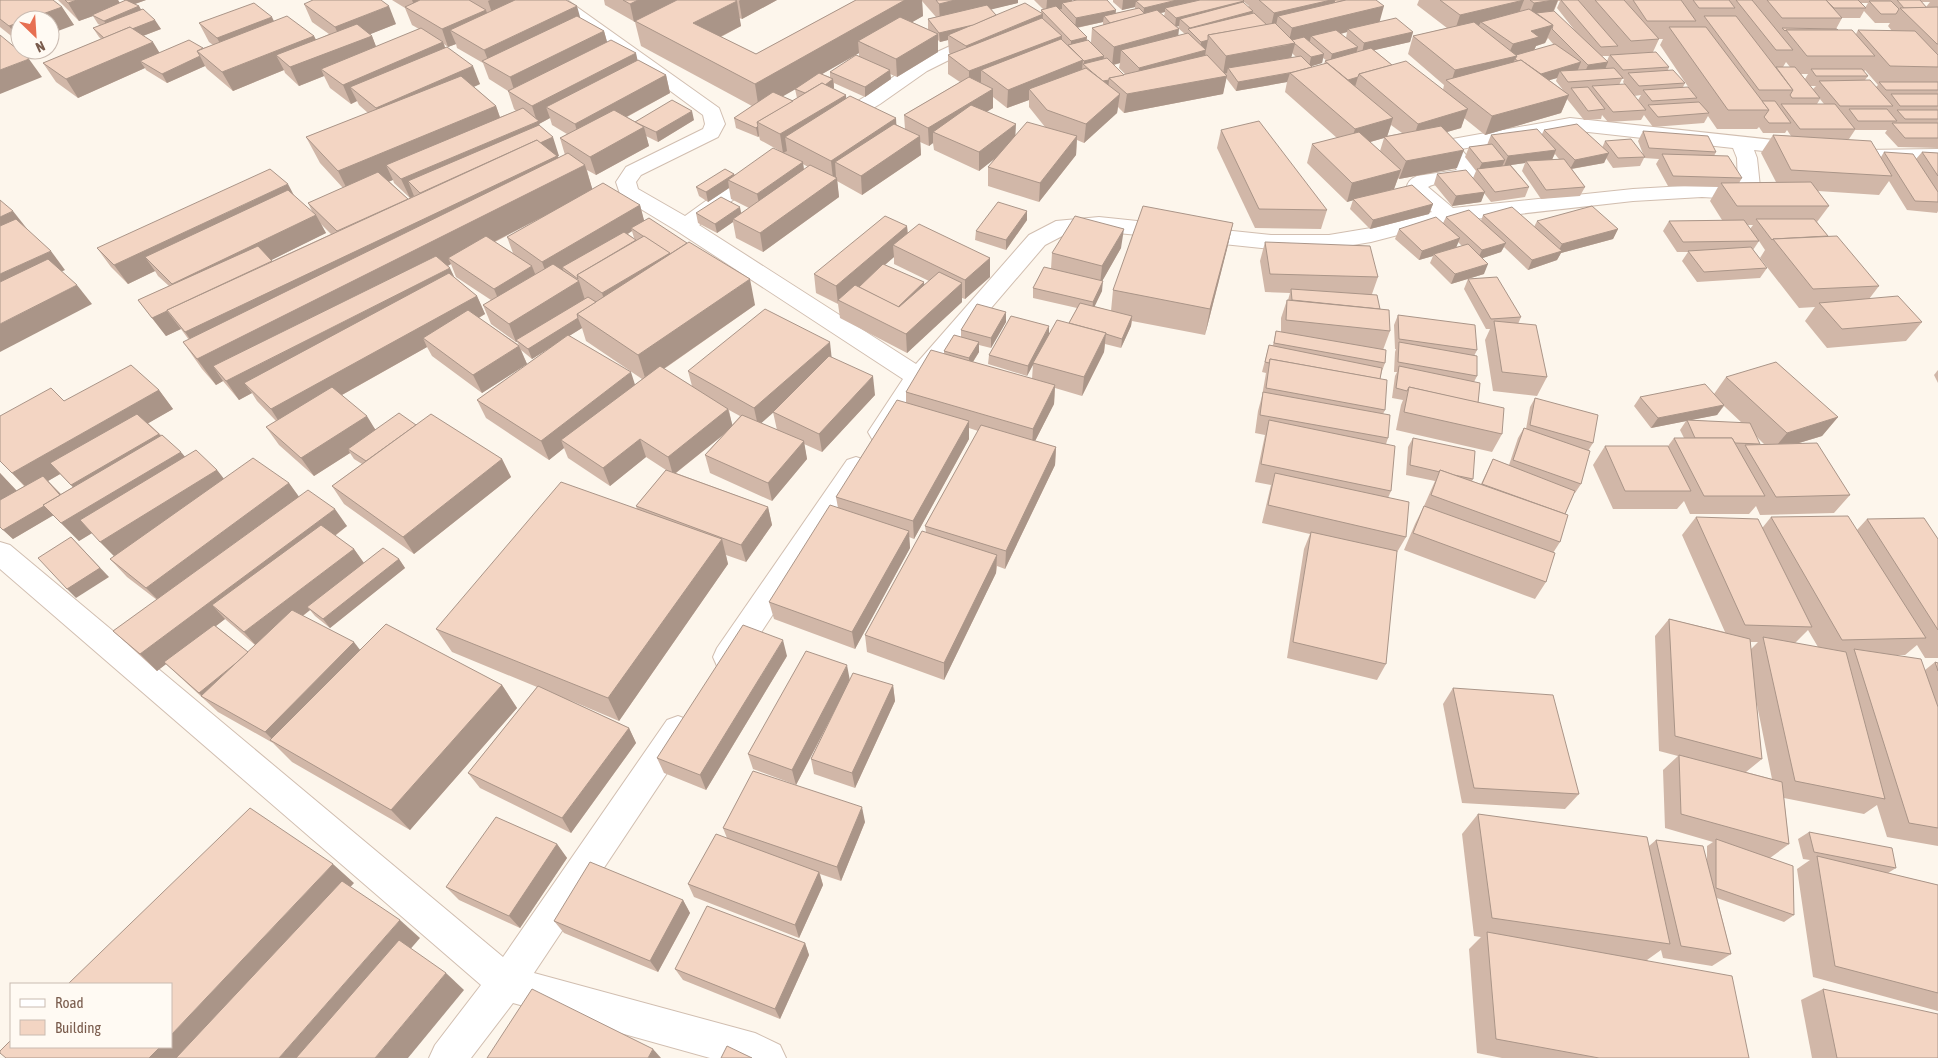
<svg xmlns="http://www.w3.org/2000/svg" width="1938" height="1058" font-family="'Asap Condensed',sans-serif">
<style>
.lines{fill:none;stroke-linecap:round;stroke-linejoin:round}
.minor-casing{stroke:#d1beb0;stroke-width:2}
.minor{fill:#fff;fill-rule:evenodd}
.wall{fill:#d1b7a8;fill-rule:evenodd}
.shaded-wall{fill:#aa9588}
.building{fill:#f3d5c3;stroke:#aa9588}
</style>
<rect width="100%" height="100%" fill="#fdf6ec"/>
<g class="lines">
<defs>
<g id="minor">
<path d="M547,0H567L719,108L725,124L718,137L641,175L636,182L638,189L685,216L754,166L761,164L768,166L771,170L768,174L699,225L916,364L1029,235L1056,221L1099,217L1271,235H1329L1371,228L1432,212L1406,189C1408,182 1410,179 1417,176L1457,170L1445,156L1440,147L1447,140L1570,118L1802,143L1809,145L1812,149L1809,153L1802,155L1754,150L1757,158L1760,187L1756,192L1735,199L1702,197L1633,201L1448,222L1371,242L1329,249H1271L1099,231L1068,233L1045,245L927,383L890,439L881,441L872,439L868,432L903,379L677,231L621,197L616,182L626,167L703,129L705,124L703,115ZM1570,130L1733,148L1737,158L1738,184L1732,186L1702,185L1633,189L1453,208L1428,187C1442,178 1469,189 1480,172L1461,149Z"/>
<polygon points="983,31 989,32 992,36 989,40 927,71 880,104 842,127 835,129 828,127 825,123 828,119 866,96 913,63"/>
<polygon points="1842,147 1863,150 1938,149 1938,161 1863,162 1835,157 1832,153 1835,149"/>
<polygon points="856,457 865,460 869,467 865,474 739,666 728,670 717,666 713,657 717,648 847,460"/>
<polygon points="0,542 10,545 503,957 667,720 678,716 689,720 694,730 689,740 534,973 755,1033 780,1045 786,1058 710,1058 513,1003 471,1058 429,1058 435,1045 481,985 0,569"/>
</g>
</defs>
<!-- minor casing -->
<use href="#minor" class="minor-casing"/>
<!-- minor -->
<use href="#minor" class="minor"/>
</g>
<!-- wall -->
<g class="wall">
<polygon points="0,0 62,7 74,25 20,20 20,43 0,27"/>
<path d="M58,0H118L120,3L124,1V0H146L135,4L139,6L141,10L161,29L143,36L159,53L203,48L213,45L209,42L199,23L274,21L314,36L316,40L329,34L312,22L304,4L396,24L370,34L372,36L376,47L419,29L412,25L405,8L392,0H566L580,18L604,31L607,42L637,60L666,75L670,93L627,117L636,122L694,120L658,142L646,136L649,146L596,175L587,170L592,189L640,205L644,221L755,305L664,369L692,386L688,371L832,357L875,395L822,452L804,444L807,459L772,501L710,473L705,455L723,435L676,473L768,507L772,525L746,562L726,555L728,564L619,721L567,699L629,728L636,743L571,833L480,788L468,773L537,687L452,652L436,629L637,509L636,506L666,470L646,457L610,486L568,458L564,448L549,460L486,418L477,400L557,343L532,359L521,350L527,364L482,393L432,356L427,347L342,395L376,430L416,425L502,459L511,477L414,554L344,504L332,486L362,464L354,459L350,453L314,476L279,445L266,427L276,421L257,401L252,393L239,400L223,381L216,385L202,369L183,342L189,340L181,329L166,336L138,300L169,286L158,276L155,271L128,284L111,267L97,248L294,196L313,213L308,203L343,188L320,163L306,137L368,113L359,105L357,101L351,104L330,88L324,76L299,86L285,73L284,70L233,91L207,69L205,66L167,83L146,70L145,68L78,98L56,82L43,63L101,39L99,37L93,28L100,25L98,24L93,16L79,21ZM444,44L448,47L456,44L457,48L483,63L489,79L508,91L514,109L516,111L500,117L496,106L474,87L480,84L445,47ZM550,118L552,125L567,134L560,138L565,155L558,158V156H559L540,126L539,124ZM393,180L394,183L410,198L408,199L389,181ZM544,216L507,237L513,253L495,242ZM321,224L331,234L272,261L271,260L326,233ZM632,231L634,238L636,240L628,234ZM451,264L456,277L491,300L483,305L491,324L516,342H517L519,345L479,318L485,314L477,296L454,277L448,266ZM582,328L586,341L642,379L635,385L569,336ZM729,410L740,416L732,425ZM773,412L777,430L761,423Z"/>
<path d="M604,0H777L742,19L739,18L741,26L721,37L756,54L856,0H1018V3L991,9L996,15L1041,13V10L1043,9L1034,0H1072V1L1116,13L1135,9V7L1122,10L1113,2V0H1376L1379,22L1413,32L1410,42L1374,50L1392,65L1443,90L1444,85L1408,54L1413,36L1447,28L1417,5L1419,0H1938V148L1898,147L1885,133L1887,130H1855L1849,139H1838L1881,157L1884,152L1916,159L1922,152L1938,153V211L1937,213L1907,210L1889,181L1879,195L1818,191L1829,206L1817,222L1828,236L1879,286L1869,299L1922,322L1906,341L1827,348L1805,321L1815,307L1799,308L1760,258L1765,250L1759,241L1753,250L1767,268L1760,278L1697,282L1682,261L1688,252H1677L1663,231L1669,221L1722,220L1710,201L1718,187L1668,186L1656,164L1659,159L1644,158L1640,166L1613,168L1606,158L1604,163L1572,169L1585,187L1580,196L1541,199L1522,171L1525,163L1511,165L1529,187L1525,197L1491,202L1484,193L1481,202L1452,206L1434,184L1437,174L1473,178L1476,171L1465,157L1469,147L1487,145L1491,135L1542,134L1544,130L1602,148L1605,141L1643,154L1638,141L1643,131L1716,152L1714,156L1742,178L1739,183L1776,182L1761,153L1773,135L1791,136L1787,130L1785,133H1763L1759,127L1757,129H1717L1708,116L1704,123L1653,127L1644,115L1641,120L1608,122L1602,115L1601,119L1584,120L1567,99L1561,113L1485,135L1464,118L1461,128L1447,132L1457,168L1399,179L1398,178L1394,189L1378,193L1433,204L1429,214L1370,229L1350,209L1353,200L1347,202L1307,163L1312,144L1337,138L1285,92L1287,82L1236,91L1226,78L1223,94L1124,113L1118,107L1117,113L1084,143L1077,140L1076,155L1039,202L988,186V167L998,156L979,171L934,150L933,143L929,146L920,142L921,155L862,195L837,181L839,197L763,252L736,238L733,222L717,233L698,223L696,213H741L749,208L731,199L729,188L708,202L699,196L696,187L734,174L735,175L780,151L760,140L759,136L758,137L736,128L734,118L752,106L641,46L635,22L605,5ZM922,1L936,17L928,19V29L929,30L912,22L923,16ZM1243,1L1249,6L1248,7L1243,3ZM1558,1H1560L1557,8L1576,32L1554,11ZM1921,2H1930L1926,7ZM1861,3H1868L1865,8ZM1864,11L1875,23H1890L1888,26L1892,31L1858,30L1856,34L1838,30L1836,29L1842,18H1860ZM1165,12L1164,16L1160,13ZM1103,22V25L1092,28L1091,42L1086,40L1087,37L1077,28ZM1179,26L1178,28L1185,34L1178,36L1176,27ZM1347,32L1346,38L1341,34ZM1548,38L1554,45L1534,50L1536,46L1545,43ZM1659,39H1663L1660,45L1691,91L1683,87L1685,83L1668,70L1669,67L1653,52ZM938,40L940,42L948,40L949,53L950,54L948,55V74L960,82L904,115L905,129L846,98V95L834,89V83L865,97L891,79L890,74L897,77L938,52ZM859,53V56L830,72V77L822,74ZM1292,53L1296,57H1291ZM1602,56H1609L1607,61ZM1323,58L1326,60L1325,61L1324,64L1312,67L1311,66L1322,63ZM1786,62L1790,67H1783ZM1120,63L1119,68L1125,74L1124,75L1114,65ZM1865,70L1878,85L1876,87L1865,80L1868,76L1864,72ZM1801,74H1808L1805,79ZM1557,78L1556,81L1563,90L1549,80ZM1622,79H1624L1623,82L1625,85H1619ZM1810,86H1816L1813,89ZM795,89L797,98L793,101L782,96ZM1641,95L1638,100L1646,109L1634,96ZM993,97L1007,108L1029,100V107L1045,127L1015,136L986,112L993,108ZM1820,99L1824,104H1817ZM1391,125L1402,133L1387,136ZM1384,138L1380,151L1370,142ZM1555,154L1558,158L1559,159H1552ZM803,164L808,167L804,170ZM1747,225H1753L1750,229Z"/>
<polygon points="1221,130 1327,210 1321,229 1255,228 1217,148"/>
<polygon points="1027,211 1027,220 1006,250 975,240 976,231"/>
<path d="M1483,215L1534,227L1537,221L1618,229L1613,239L1561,253L1557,260L1528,270L1504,247L1501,252L1482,258L1484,274L1451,284L1430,263L1433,256L1419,260L1395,239L1399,229L1443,223L1446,217L1481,221ZM1458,242L1462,246L1456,247Z"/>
<polygon points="1233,223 1227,249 1205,335 1132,321 1131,326 1121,348 1105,344 1104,352 1082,396 1055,388 1054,404 1035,441 1056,447 1055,465 1005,569 997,566 996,573 944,680 867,652 865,635 926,532 925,526 978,431 969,428 969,439 914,539 909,537 910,548 855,649 774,619 769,602 838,508 836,497 906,402 906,392 944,354 944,351 961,338 961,330 1006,322 991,348 979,345 979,352 973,362 1032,379 1033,364 1027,376 988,364 989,355 1049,336 1069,323 1077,308 1033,298 1033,288 1051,269 1052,253 1121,248 1102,281 1102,291 1094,306 1111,311 1113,290"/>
<path d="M907,226L908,233L990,258V277L965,299L962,298V302L907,353L840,318L838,304L816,293L814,274ZM894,257V264L929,281L924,285L885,265Z"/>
<polygon points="1265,242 1378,277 1372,294 1390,331 1383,350 1385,363 1382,371 1380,379 1385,410 1383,414 1388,438 1386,444 1391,491 1388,498 1406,537 1396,554 1386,664 1377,680 1287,658 1304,549 1310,534 1262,523 1271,485 1255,482 1265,435 1255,433 1258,411 1262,396 1266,373 1262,372 1269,345 1273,345 1276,331 1281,332 1281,318 1287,300 1288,300 1290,293 1265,292 1260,261"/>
<polygon points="1468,279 1521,317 1518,324 1547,377 1537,396 1493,391 1485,340 1490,329 1486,329 1464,289"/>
<polygon points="1398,315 1477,350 1474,356 1477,376 1474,382 1478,403 1502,434 1492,452 1396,430 1401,405 1403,400 1392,398 1395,376 1397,372 1394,372 1395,352 1396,349 1395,349 1394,325"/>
<polygon points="1938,370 1938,383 1934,375"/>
<path d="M1726,377L1838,417L1822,436L1796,444L1850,495L1834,513L1760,515L1756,506L1749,514H1690L1684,501L1677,509H1613L1593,465L1605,446H1668L1674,438H1684L1680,430L1686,421L1651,428L1634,406L1640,397L1714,394ZM1724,406L1742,423L1690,420L1717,415ZM1755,435L1765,445H1759Z"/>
<path d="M159,390L173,409L148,423L185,457L217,470L224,479L289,483L299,497L347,526L335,536L354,549L364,563L399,559L405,568L330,628L315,616L310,610L303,616L360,650L502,685L517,708L410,830L292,762L273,743L218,712L166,664L157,671L113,631L157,600L127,577L110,559L114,556L92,533L79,541L53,515L13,539L0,527V473L16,491L24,486L12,473ZM60,474L73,487L61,494L48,481ZM225,619L255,645L248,652L216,626Z"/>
<polygon points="1535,398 1593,443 1588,451 1581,484 1575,493 1574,493 1565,514 1560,542 1553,553 1546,582 1535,599 1404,550 1415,524 1424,506 1435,481 1406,475 1408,447 1413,438 1473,479 1472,481 1481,484 1493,459 1509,465 1518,438 1524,428 1526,429 1530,407"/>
<path d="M1696,517L1763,527L1771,517L1857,530L1867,519L1938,539V658H1925L1917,645L1905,655H1893L1925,670L1935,662L1938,663V846L1887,837L1877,805L1864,814L1784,798L1789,844L1770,858L1794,915L1784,922L1717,898L1731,954L1712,966L1663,958L1661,950L1647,960L1749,1058H1502L1477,1053L1469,949L1481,937L1474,936L1462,834L1478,814L1649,846L1656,840L1707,861V846L1713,842L1665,828L1663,770L1678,756L1659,751L1655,636L1669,619L1725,632L1682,535ZM1808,630L1818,647L1795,643ZM1751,642H1758L1751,649ZM1756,700L1772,779L1746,772L1762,759Z"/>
<polygon points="787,656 706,790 664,773 657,758"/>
<polygon points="849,681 893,685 895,701 855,788 814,774 811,759 838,705 796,785 753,769 748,754"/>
<polygon points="1453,688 1579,794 1565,809 1462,803 1443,704"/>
<polygon points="865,822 841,881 820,874 823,885 799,938 694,897 688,884 727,838 723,828"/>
<polygon points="1809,832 1896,868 1888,873 1938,885 1938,1011 1813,977 1797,869 1810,860 1803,859 1798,839"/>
<polygon points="557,844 567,858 520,928 459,900 446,887"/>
<polygon points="683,900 690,913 658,972 564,933 554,921"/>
<polygon points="805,943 809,955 780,1019 683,980 675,969"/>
<polygon points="1823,989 1938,1058 1812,1058 1801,1000"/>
</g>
<!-- shaded-wall -->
<g class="shaded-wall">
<polygon points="77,0 118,0 122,7 92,15 93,16 79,21 68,3"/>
<polygon points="126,0 146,0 129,6"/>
<polygon points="412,0 451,0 418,15"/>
<polygon points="490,0 535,0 494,19 488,1"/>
<polygon points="638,0 681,0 634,22 630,4"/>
<polygon points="740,0 777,0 742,19 739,1"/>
<polygon points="905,0 922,0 923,16 869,47 858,41 859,53 759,110 755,84"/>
<polygon points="955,0 1018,0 1018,3 940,22 939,4"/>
<polygon points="1047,0 1072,0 1072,6 1062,3 1062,9 1046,12"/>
<polygon points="1123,0 1164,0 1136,1 1135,7 1122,10"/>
<polygon points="1177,0 1215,0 1165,8 1165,12 1143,17 1144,8"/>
<polygon points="1331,0 1335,0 1330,17 1278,16 1275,30 1270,31 1274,13"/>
<polygon points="1524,0 1517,18 1481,22 1478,27 1454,33 1460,15"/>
<polygon points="1554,0 1558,0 1551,17 1527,21 1534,3"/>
<polygon points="737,1 741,26 698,48 693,23"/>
<polygon points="1244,1 1242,10 1180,19 1179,26 1175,27 1176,18"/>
<polygon points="139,6 144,15 110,30 104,21"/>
<polygon points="389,6 396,24 343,45 335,27"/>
<polygon points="577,6 582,24 490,65 484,50"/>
<polygon points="1384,6 1379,24 1348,29 1347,32 1315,40 1311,36 1310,41 1295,45 1295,44 1290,62 1228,68 1227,73 1223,74 1226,56 1288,45 1292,28"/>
<polygon points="62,7 74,25 50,34 50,20 26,20"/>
<polygon points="486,10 492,28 450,30 456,44 448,47 442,29"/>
<polygon points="1116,10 1115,20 1104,16 1103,22 1075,28 1076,18"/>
<polygon points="1253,11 1251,20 1189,30 1190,28"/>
<polygon points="1043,14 1042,32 966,65 966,46"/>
<polygon points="272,17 281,36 227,56 217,38"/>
<polygon points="1000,18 948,35 948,40 940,42 939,33"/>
<polygon points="155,20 161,29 111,48 105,38"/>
<polygon points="20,22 20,42 9,26"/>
<polygon points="1553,25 1545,43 1536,46 1532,55 1515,59 1509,74 1451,83 1455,70 1507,58 1513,44 1531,31"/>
<polygon points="1179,29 1177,47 1121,50 1120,63 1112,65 1114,47"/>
<polygon points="604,31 609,49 516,96 510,77"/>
<polygon points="1413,32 1410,42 1362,53 1364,43"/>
<polygon points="938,34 938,52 897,77 896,59"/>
<polygon points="314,36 323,54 372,36 379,54 321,69 324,76 299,86 290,67 276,55 284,70 233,91 222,72"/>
<polygon points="1062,36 1061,54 981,70 981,85 969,90 969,71"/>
<polygon points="1087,37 1086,47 1071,47 1071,41"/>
<polygon points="1208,40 1206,50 1200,51 1201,42"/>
<polygon points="153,42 164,60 140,61 145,68 78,98 66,79"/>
<polygon points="443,42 450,61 350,87 357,101 351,104 343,85"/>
<polygon points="1358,47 1355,57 1330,63 1332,54"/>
<polygon points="1206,50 1203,69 1137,86 1139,68"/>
<polygon points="636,53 640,71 546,107 550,118 539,124 545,140 408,181 414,196 410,198 401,179 537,122 532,106"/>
<polygon points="1324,54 1322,63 1309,67 1311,57"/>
<polygon points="200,56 205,66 167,83 162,74"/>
<polygon points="1104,56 1103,65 1084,64 1084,61"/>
<polygon points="29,59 42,77 0,94 0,70"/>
<polygon points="1083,60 1081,79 1029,89 1029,100 1007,108 1008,90"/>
<polygon points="1581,62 1577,72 1560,71 1557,78 1533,85 1537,75"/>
<polygon points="1608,62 1604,72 1584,74 1588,65"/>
<polygon points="473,66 480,84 384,126 376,108"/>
<polygon points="1313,69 1290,73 1287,82 1236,91 1238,82"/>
<polygon points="890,70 891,79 865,97 865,87"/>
<polygon points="666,75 670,93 580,142 575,124"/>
<polygon points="1227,76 1223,94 1124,113 1127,94"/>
<polygon points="1358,77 1355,87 1345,89 1348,80"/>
<polygon points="833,79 834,88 812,105 810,95"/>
<polygon points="1109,80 1108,90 1101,82"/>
<polygon points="993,89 993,108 945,137 933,132 933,143 929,146 928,128"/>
<polygon points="1120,94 1117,113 1084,143 1086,124"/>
<polygon points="846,95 847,113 785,137 787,151 783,153 780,134"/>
<polygon points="1569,95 1561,113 1485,135 1492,116"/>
<polygon points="496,106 505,132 386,165 393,180 351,197 338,171"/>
<polygon points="1468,109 1461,128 1412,142 1418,124"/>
<polygon points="692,111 694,120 658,142 656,132"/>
<polygon points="896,118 897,136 835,162 836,177 833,179 831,161"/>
<polygon points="1393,118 1387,137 1384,137 1384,138 1349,148 1355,129"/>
<polygon points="1016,124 1015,143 979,171 979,152"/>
<polygon points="758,126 759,136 758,137 756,128"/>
<polygon points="644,127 649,146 596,175 590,157"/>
<polygon points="920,136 921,155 862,195 861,176"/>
<polygon points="1077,136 1076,155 1039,202 1040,183"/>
<polygon points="553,137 559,156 558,156 564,175 585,165 593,191 454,262 448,258 451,264 225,380 213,366 223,381 216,385 197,359 202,356 185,332 421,194"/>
<polygon points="1464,150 1457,168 1399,179 1406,161"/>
<polygon points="1556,150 1552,160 1526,161 1525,163 1504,166 1508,156"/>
<polygon points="1609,153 1604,163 1570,169 1575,160"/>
<polygon points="1505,160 1501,169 1478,171 1482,163"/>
<polygon points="803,162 805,180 761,213 757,194"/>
<polygon points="1401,170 1394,189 1347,202 1352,183"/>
<polygon points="734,174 736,184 728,180 729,188 708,202 706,192"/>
<polygon points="837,178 839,197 763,252 760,233"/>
<polygon points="288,184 298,203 145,257 155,271 128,284 114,265"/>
<polygon points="1485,192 1481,202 1452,206 1456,196"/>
<polygon points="1433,204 1429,214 1370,229 1373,220"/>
<polygon points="640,205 645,224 631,228 632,231 567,270 562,267 564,272 549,281 542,262"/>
<polygon points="740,207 742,217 733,219 733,222 717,233 715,224"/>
<polygon points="13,211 28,230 0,243 0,217"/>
<polygon points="1027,211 1027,220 1006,250 1006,240"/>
<polygon points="316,215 326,233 185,303 172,284"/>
<polygon points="1233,223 1227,249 1205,335 1210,309"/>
<polygon points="907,226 908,245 893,245 894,257 841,302 838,300 838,304 836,286"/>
<polygon points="1124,229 1121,248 1100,285 1102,266"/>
<polygon points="1618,229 1613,239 1561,253 1557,260 1528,270 1532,260 1558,252 1562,244"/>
<polygon points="1460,238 1456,248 1434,254 1433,256 1419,260 1422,251"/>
<polygon points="1506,243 1501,252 1477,260 1482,250"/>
<polygon points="51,251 65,270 9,296 0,286 0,274"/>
<polygon points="670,253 675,272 608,312 602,293"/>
<polygon points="990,258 990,277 965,299 965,280"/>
<polygon points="1488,264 1484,274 1451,284 1455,274"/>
<polygon points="532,266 539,284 502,308 494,289"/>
<polygon points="450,268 459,287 244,383 252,393 239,400 226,381"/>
<polygon points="750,279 755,305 646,381 638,355"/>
<polygon points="579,281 585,300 516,340 517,342 516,342 509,324"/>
<polygon points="1103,281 1102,291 1092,312 1093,302"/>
<polygon points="924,282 925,292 898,317 898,307"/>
<polygon points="962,283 962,302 907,353 906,334"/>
<polygon points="77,285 92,304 0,352 0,324"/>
<polygon points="477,296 485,314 432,344 423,338 427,347 283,428 271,409"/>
<polygon points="167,311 181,329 166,336 152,318"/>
<polygon points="1006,312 1006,322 991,348 991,338"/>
<polygon points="1132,316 1131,326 1121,348 1122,339"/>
<polygon points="578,318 582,328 532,359 528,349"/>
<polygon points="1049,326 1049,336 1027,376 1028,366"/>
<polygon points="1106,333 1104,352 1082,396 1084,377"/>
<polygon points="830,342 832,361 758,426 754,408"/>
<polygon points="979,342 979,352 969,368 969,358"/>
<polygon points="519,346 527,364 482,393 473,375"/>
<polygon points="631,372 637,391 561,440 564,448 549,460 541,441"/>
<polygon points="873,376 875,395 822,452 819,434"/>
<polygon points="1055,385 1054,404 1032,447 1033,429"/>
<polygon points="159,390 173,409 48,481 71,505 13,539 3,530 30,491 12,473"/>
<polygon points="1724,405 1717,415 1651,428 1658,418"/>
<polygon points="728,409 733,427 673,475 668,457"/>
<polygon points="367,416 378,434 348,449 350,453 314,476 301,458"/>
<polygon points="1838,417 1822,436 1772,451 1787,433"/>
<polygon points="969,421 969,439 914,539 913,521"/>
<polygon points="159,434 174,452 88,503 71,485"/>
<polygon points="640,439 646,457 610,486 603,468"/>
<polygon points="804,441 807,459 772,501 768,483"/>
<polygon points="1056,447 1055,465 1005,569 1006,551"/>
<polygon points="181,452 196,470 79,541 61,523"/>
<polygon points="502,459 511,477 414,554 403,537"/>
<polygon points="217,470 231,488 117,559 100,542"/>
<polygon points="0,473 19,493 0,504"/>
<polygon points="289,483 302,501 163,605 146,588"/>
<polygon points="768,507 772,525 746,562 741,545"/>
<polygon points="335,509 347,526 227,618 212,605 225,619 157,671 140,654"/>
<polygon points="909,531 910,548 855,649 852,632"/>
<polygon points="71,537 109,577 76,598 67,589"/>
<polygon points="722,539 728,564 619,721 608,698"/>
<polygon points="354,549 366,566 307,607 310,610 259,649 244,632"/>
<polygon points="997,555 996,573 944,680 944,663"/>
<polygon points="399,559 405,568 330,628 323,619"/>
<polygon points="783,640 787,656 706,790 700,775"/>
<polygon points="354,642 367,659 278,745 265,732"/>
<polygon points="249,653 203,697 199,693"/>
<polygon points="847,665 850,681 796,785 792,770"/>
<polygon points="502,685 517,708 410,830 391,810"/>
<polygon points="893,685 895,701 855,788 852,773"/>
<polygon points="629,728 636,743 571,833 562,818"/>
<polygon points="862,807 865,822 841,881 837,867"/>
<polygon points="557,844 567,858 520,928 509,916"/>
<polygon points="333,864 354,883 193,1058 149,1058 160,1047 171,1047 171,1035"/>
<polygon points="819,872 823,885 799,938 795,925"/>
<polygon points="683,900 690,913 658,972 650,961"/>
<polygon points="400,920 420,938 316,1058 279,1058"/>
<polygon points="805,943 809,955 780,1019 775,1009"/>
<polygon points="446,973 464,990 408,1058 375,1058"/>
<polygon points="653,1049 661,1058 648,1058"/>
</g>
<!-- building -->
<g class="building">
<polygon points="0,0 53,0 62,7 26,20 20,20 20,22 9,26 0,19"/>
<polygon points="65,0 77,0 68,3"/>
<polygon points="126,0 139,6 104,21 92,15"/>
<polygon points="313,0 381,0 389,6 335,27 304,4"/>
<polygon points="420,0 469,0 486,10 442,29 405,7"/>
<polygon points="515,0 566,0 577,6 484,50 450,30"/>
<polygon points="623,0 638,0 630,4"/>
<polygon points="677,0 735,0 737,1 693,23 756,54 856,0 905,0 755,84 635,21"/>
<polygon points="936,0 955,0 939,4"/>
<polygon points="1077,0 1107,0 1116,10 1076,18 1062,3"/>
<polygon points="1139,0 1177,0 1144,8 1136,1"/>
<polygon points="1200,0 1243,0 1244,1 1176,18 1165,8"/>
<polygon points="1259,0 1331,0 1274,13"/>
<polygon points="1335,0 1346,0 1334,3"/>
<polygon points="1346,0 1376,0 1384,6 1292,28 1278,16"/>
<polygon points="1440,0 1524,0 1460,15"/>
<polygon points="1530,0 1554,0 1534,3"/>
<polygon points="1561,0 1578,0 1618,46 1601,47"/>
<polygon points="1595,0 1624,0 1659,39 1631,41"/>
<polygon points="1633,0 1681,0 1696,21 1647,21"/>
<polygon points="1693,0 1729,0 1735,8 1699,8"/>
<polygon points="1736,0 1752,0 1793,50 1776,50"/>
<polygon points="1767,0 1826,0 1842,18 1782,18"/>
<polygon points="1826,0 1858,0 1866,8 1834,8"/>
<polygon points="1897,0 1920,0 1927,8 1904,8"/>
<polygon points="1869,1 1891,1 1899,9 1896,14 1881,14"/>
<polygon points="1243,2 1253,11 1190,28 1180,19"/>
<polygon points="254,3 272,17 217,38 199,23"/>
<polygon points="1025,3 1043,14 966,46 948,35"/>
<polygon points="987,5 996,15 973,25 939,33 928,19"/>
<polygon points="1056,6 1087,37 1071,41 1041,10"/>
<polygon points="1938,7 1938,44 1937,44 1900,8"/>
<polygon points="1139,8 1145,14 1110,23 1104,16"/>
<polygon points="143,9 155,20 132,29 130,27 104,38 93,28"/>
<polygon points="1529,9 1553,25 1531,31 1539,37 1513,44 1481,22"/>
<polygon points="1157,10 1179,29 1114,47 1092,28"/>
<polygon points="1554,11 1608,62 1588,65 1552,29 1553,25 1536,13"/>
<polygon points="1254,13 1267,25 1208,35 1208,40 1201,42 1188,29"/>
<polygon points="287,16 314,36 222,72 197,51"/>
<polygon points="577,16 604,31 510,77 482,61"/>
<polygon points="1704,16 1736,16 1793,90 1759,90"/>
<polygon points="900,17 938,34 896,59 858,41"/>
<polygon points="1042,18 1062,36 969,71 948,55"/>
<polygon points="1396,18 1413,32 1364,43 1348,29"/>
<polygon points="1474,22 1517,56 1455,70 1413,36"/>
<polygon points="1275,23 1295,43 1226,56 1208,35"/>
<polygon points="357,24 372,36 290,67 276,55"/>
<polygon points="130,27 153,42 66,79 43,63"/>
<polygon points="1669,27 1706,27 1769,110 1728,110"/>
<polygon points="421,28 443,42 343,85 321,69"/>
<polygon points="1782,28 1837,29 1838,30 1786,30 1785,31"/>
<polygon points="1336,30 1358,47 1332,54 1311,36"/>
<polygon points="1786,30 1852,30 1875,56 1807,56"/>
<polygon points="1858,30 1915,31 1938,55 1938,67 1890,66"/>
<polygon points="1188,33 1206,50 1139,68 1121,50"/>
<polygon points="0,35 29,59 0,70"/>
<polygon points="1304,37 1324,54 1311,57 1294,43 1295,43 1292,40"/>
<polygon points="1061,39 1083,60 1008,90 981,70"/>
<polygon points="189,40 203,48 197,51 200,56 162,74 140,61"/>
<polygon points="611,40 636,53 532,106 508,91"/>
<polygon points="1088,40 1104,56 1084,61 1068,45"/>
<polygon points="1555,44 1581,62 1541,74 1521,60 1518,61 1515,59 1517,56 1516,55"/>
<polygon points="447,47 473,66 376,108 350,87"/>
<polygon points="1371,48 1392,65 1359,74 1358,77 1348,80 1325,61"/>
<polygon points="1656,52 1669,67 1623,70 1610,55"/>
<polygon points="856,55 890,70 865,87 830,72"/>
<polygon points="1207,55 1227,76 1127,94 1109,78"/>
<polygon points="1301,56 1312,67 1294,72 1238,82 1228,68"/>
<polygon points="1107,58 1124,75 1109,78 1109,80 1103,81 1092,72 1083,64"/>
<polygon points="638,60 666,75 575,124 546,107"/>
<polygon points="1521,60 1569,95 1492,116 1446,80"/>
<polygon points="1406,61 1468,109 1418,124 1359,74"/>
<polygon points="1327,63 1393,118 1355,129 1290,73"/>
<polygon points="1776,67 1795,67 1820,98 1792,98 1790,95 1793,90"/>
<polygon points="1086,68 1120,94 1086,124 1047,110 1029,89"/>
<polygon points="1614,68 1623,78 1568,82 1560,71"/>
<polygon points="1811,69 1862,69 1868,76 1816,76"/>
<polygon points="1673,70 1685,83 1639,86 1628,73"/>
<polygon points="819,73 833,79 825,85 822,83 805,93 795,89"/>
<polygon points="461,76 496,106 338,171 306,137"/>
<polygon points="969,77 993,89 928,128 904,115"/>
<polygon points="1870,80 1893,106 1840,106 1819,81"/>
<polygon points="1879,82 1938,82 1938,90 1886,90"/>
<polygon points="822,83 846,95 780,134 757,122"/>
<polygon points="1625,84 1646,110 1613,112 1592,86"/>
<polygon points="1588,87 1605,109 1588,111 1571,88"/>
<polygon points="1688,87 1697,98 1652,101 1643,90"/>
<polygon points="773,92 793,101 757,122 758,126 756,128 734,118"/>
<polygon points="1891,94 1938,94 1938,106 1900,106"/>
<polygon points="850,96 896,118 831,161 785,137"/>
<polygon points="672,100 692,111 656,132 635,122"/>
<polygon points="1762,101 1775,101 1791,123 1769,123 1764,117 1769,110"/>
<polygon points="1699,102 1709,113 1658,117 1648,105"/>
<polygon points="1781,104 1835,104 1855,129 1800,129"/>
<polygon points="971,105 1016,124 979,152 933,132"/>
<polygon points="523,108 539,121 401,179 386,165"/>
<polygon points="1849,109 1887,109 1897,121 1858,121"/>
<polygon points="614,110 644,127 590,157 560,138"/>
<polygon points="1897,110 1938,110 1938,119 1905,119"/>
<polygon points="1259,121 1327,210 1259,209 1221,130"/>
<polygon points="1027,122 1077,136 1040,183 988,167"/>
<polygon points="1892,123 1938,123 1938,138 1905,138"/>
<polygon points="894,124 920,136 861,176 835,162"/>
<polygon points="1577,124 1609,153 1575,160 1544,130"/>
<polygon points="539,125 553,137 540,143 537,140 420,193 408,181"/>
<polygon points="1441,126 1464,150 1406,161 1384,137"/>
<polygon points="1537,129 1556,150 1508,156 1491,135"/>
<polygon points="1643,131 1708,136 1716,152 1649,148"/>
<polygon points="1359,132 1401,170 1352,183 1312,144"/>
<polygon points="1773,135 1871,141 1892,176 1791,170"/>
<polygon points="1631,139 1645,157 1618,158 1605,141"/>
<polygon points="537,140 557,156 185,332 167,310"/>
<polygon points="1492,144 1505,160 1482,163 1469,147"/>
<polygon points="773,148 803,162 757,194 728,180"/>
<polygon points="1884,152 1913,154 1938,192 1938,202 1915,201"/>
<polygon points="1922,152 1938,153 1938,176"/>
<polygon points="568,153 585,165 197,359 183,342"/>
<polygon points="1662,154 1728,156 1742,178 1673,176"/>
<polygon points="1564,159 1585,187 1546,190 1526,161"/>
<polygon points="810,165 837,178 760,233 733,219"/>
<polygon points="1510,165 1529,187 1495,192 1477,169"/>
<polygon points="270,169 288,184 114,265 97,248"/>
<polygon points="725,169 734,174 706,192 696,187"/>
<polygon points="1466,170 1485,192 1456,196 1437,174"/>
<polygon points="378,172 408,199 337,231 308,203"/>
<polygon points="1811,182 1829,206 1737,206 1721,183"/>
<polygon points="603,183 640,205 542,262 507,237"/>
<polygon points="1412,185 1433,204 1373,220 1353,199"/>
<polygon points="288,190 316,215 172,284 145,257"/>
<polygon points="721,197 740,207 715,224 696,213"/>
<polygon points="0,200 13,211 0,217"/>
<polygon points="998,202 1027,211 1006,240 976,231"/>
<polygon points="1143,206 1233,223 1210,309 1113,290"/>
<polygon points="1592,206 1618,229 1562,244 1537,221"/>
<polygon points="1512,207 1562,251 1532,260 1483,215"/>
<polygon points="1469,210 1506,243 1482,250 1446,217"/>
<polygon points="885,216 907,226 836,286 814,274"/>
<polygon points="1075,216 1124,229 1102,266 1052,253"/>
<polygon points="1436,217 1460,238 1422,251 1399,229"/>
<polygon points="649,218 687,243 670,254 631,228"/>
<polygon points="16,219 51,251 0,274 0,226"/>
<polygon points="1756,219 1814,219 1828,236 1773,239 1772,240"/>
<polygon points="1744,220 1759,241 1683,242 1669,221"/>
<polygon points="919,224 990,258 965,280 893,245"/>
<polygon points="624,232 636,240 577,275 578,279 562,267"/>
<polygon points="486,236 532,266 494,289 448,258"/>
<polygon points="644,236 670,253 602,293 577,275"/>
<polygon points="1837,236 1879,286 1813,289 1773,239"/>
<polygon points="689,242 750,279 638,355 577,314"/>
<polygon points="1265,242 1370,246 1378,277 1270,274"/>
<polygon points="1468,244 1488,264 1455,274 1434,254"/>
<polygon points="258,246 272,261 167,310 167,311 152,318 138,300"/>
<polygon points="1751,247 1767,268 1704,272 1688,251"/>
<polygon points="436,256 450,268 226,381 213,366"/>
<polygon points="48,259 77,285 0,324 0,282"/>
<polygon points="553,264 579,281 509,324 483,305"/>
<polygon points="883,264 924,282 898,307 859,287"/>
<polygon points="1044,267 1103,281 1093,302 1033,288"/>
<polygon points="939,272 962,283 906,334 838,300 855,285 899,307"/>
<polygon points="449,273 477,296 271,409 244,383"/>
<polygon points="1497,277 1521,317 1491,319 1468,279"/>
<polygon points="1291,289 1377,295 1380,309 1292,300"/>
<polygon points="1898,296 1922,322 1842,329 1819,303"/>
<polygon points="588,297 596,302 577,314 578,318 528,349 516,340"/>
<polygon points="1287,300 1389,310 1390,331 1286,320"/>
<polygon points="1080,303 1132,316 1122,339 1106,334 1106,333 1069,323"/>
<polygon points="977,304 1006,312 991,338 961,330"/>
<polygon points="765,309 830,342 754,408 688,371"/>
<polygon points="468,310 519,346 473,375 423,338"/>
<polygon points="1398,315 1475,325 1477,350 1399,339"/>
<polygon points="1011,316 1049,326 1028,366 989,355"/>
<polygon points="1057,320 1106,333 1084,377 1033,363"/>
<polygon points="1494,321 1536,325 1547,377 1502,372"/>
<polygon points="1276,331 1386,350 1385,363 1274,343"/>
<polygon points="568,335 631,372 541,441 477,400"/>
<polygon points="954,335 979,342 969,358 944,351"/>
<polygon points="1399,342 1477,356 1477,376 1398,362"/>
<polygon points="1269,345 1382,368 1380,379 1270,359 1269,363 1265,362"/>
<polygon points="931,350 1055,385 1033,429 906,392"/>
<polygon points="829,356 873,376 819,434 773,412"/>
<polygon points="1270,359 1387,380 1385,410 1266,388"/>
<polygon points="1776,362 1838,417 1787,433 1726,377"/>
<polygon points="131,365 159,390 12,473 0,461 0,416 51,388 64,401"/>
<polygon points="660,366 728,409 668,457 640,439 603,468 561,440"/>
<polygon points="1399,366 1480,383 1478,403 1409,387 1407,391 1396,388"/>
<polygon points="1705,384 1724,405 1658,418 1640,397"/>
<polygon points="332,387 367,416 301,458 266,427"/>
<polygon points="1409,387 1504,408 1502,434 1404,412"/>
<polygon points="1263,392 1390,415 1388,438 1260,415"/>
<polygon points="1535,398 1598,415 1593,443 1530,425"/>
<polygon points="897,400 969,421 913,521 836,497"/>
<polygon points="399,413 416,425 366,461 348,449"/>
<polygon points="137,414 159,434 71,485 50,463"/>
<polygon points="431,414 502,459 403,537 332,486"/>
<polygon points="742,415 804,441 768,483 705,455"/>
<polygon points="1269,420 1395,446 1391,491 1261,464"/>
<polygon points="1687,420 1750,423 1760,444 1735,443 1732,438 1695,438"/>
<polygon points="981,425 1056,447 1006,551 925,526"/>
<polygon points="1524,428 1590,451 1581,484 1513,460"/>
<polygon points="162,435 181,452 61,523 43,505"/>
<polygon points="1413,438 1475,451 1473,479 1454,475 1440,470 1440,472 1410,465"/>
<polygon points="1674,438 1732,438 1765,496 1704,496"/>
<polygon points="1817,443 1850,495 1776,497 1745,445"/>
<polygon points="1605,446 1668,446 1691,491 1625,491"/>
<polygon points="196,450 217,470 100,542 80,520"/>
<polygon points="253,458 289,483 146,588 110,559"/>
<polygon points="1493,459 1575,491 1565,514 1482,484"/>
<polygon points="666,470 768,507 741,545 636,506"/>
<polygon points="1440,470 1568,515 1560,542 1431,495"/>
<polygon points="1275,473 1409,502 1406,537 1268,505"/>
<polygon points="43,476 60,495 43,505 44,506 3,530 0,527 0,500"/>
<polygon points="561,482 722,539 608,698 436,629"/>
<polygon points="308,490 335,509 140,654 113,631"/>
<polygon points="830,505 909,531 852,632 769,602"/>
<polygon points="1424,506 1555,553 1546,582 1413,533"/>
<polygon points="1848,516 1926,638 1842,640 1771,517"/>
<polygon points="1696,517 1758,519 1812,627 1745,625"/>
<polygon points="1924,518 1938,539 1938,630 1867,519"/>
<polygon points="321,525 354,549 244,632 212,605"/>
<polygon points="922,531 997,555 944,663 865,635"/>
<polygon points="1311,532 1397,551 1386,664 1293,642"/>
<polygon points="71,537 100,568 67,589 38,558"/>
<polygon points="383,548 399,559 323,619 307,607"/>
<polygon points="292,610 354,642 265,732 201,696"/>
<polygon points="1669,619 1750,639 1762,759 1675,736"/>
<polygon points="386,624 502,685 391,810 270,740"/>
<polygon points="214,625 248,652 236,663 199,693 164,662"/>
<polygon points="743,625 783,640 700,775 657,758"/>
<polygon points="1763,637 1846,652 1885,799 1795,781"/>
<polygon points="1854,649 1921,659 1938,707 1938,828 1909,823"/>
<polygon points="806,651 847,665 792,770 748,754"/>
<polygon points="1935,662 1938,663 1938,671"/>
<polygon points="853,673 893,685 852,773 811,759"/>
<polygon points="538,686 629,728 562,818 468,773"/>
<polygon points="1453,688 1553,695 1579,794 1474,788"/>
<polygon points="1679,755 1782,782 1789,844 1681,814"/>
<polygon points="753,771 862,807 837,867 723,828"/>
<polygon points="250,808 333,864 171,1035 171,984 68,984"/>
<polygon points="1478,814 1647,837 1670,944 1492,918"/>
<polygon points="496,817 557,844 509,916 446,887"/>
<polygon points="1809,832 1892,848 1896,868 1814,852"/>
<polygon points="716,834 819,872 795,925 688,884"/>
<polygon points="1716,839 1793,866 1794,915 1716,888"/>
<polygon points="1656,840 1703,846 1731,954 1681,946"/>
<polygon points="1817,856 1938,885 1938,993 1835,966"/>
<polygon points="590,862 683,900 650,961 554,921"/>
<polygon points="342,881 400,920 279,1058 176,1058"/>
<polygon points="707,906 805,943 775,1009 675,969"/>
<polygon points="1487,932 1732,976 1749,1058 1599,1058 1496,1039"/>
<polygon points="399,940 446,973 375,1058 296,1058"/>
<polygon points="532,989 653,1049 648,1058 487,1058"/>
<polygon points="1823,989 1938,1014 1938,1058 1837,1058"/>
<polygon points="11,1040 11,1047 160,1047 149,1058 6,1058 0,1053 0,1051"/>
<polygon points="727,1046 752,1058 721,1058"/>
</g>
<!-- legend -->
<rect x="10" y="983" width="162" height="65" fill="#fffaf3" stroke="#cabbb1"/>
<rect x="20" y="999" width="25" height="8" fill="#ffffff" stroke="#cabbb1"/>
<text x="55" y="1008" font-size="15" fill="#7a5c4d">Road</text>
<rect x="20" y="1020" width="25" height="15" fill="#f3d5c3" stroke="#cabbb1"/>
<text x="55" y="1033" font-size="15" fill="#7a5c4d">Building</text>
<!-- north arrow -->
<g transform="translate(35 35) rotate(155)"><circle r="24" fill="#fffaf3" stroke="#cabbb1"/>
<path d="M0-4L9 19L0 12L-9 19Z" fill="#e76f51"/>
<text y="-8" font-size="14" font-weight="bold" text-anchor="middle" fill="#7a5c4d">N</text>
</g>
</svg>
